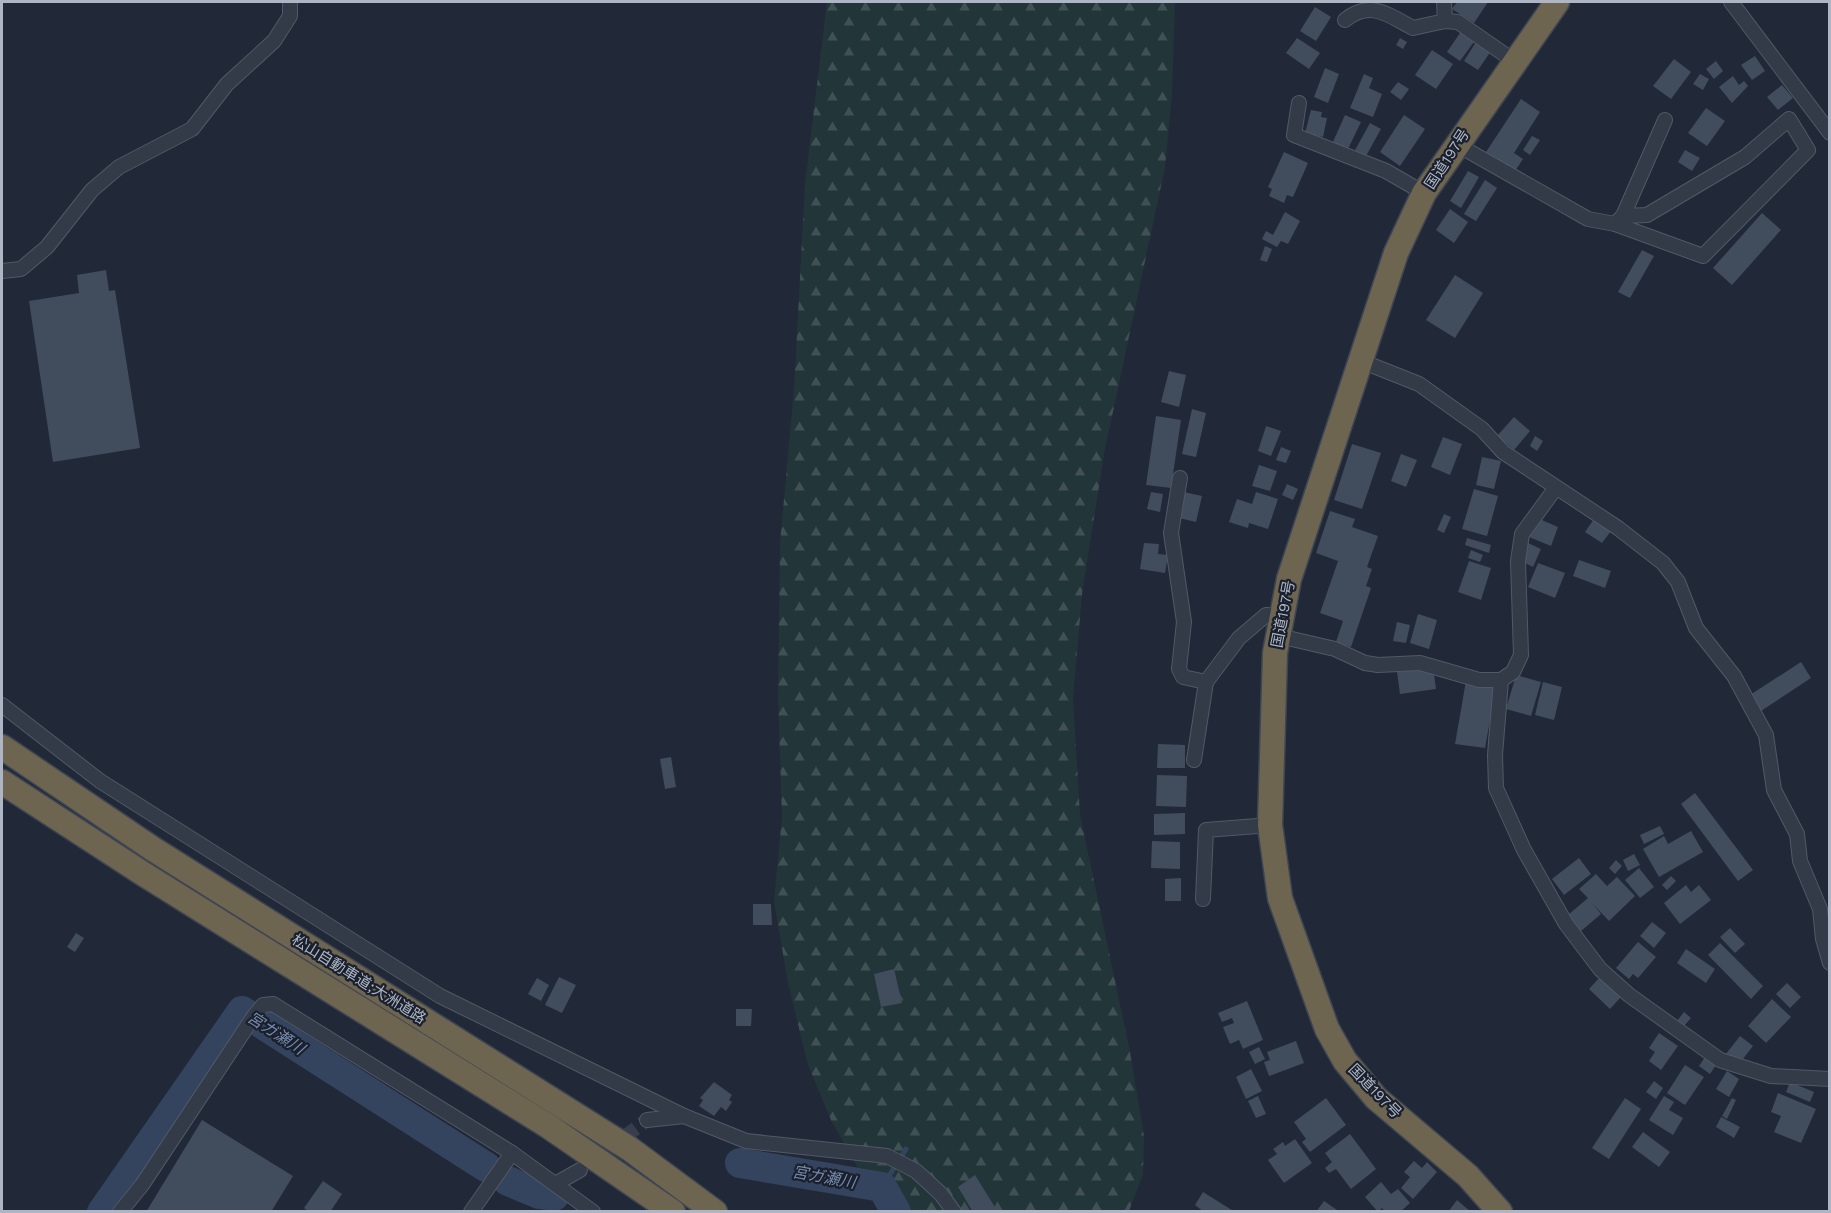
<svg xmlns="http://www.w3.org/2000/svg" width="1831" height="1213" font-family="'Work Sans','Noto Sans JP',sans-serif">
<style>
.forest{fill:url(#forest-firs)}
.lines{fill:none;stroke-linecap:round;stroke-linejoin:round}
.stream{stroke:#34445f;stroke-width:5}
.river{stroke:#34445f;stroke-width:30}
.building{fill:#414c5d}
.street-tunnel{stroke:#363e4d;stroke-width:14;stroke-dasharray:14 7;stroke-linecap:butt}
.street-casing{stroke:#515966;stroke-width:16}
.highway-casing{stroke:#3e4653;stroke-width:27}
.street{stroke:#343b48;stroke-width:14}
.highway{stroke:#6e6551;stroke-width:24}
.labels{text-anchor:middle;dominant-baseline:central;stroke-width:4.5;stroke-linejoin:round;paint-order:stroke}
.street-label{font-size:15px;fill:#aeb6c5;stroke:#1a202d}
.water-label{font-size:16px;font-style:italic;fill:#768bad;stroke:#1a202d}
</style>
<defs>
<pattern id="forest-firs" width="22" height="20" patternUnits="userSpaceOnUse" patternTransform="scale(1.5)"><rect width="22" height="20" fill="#223539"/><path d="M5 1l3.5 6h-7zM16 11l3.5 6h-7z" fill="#405054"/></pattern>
</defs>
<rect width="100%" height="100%" fill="#212938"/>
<!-- forest -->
<polygon class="forest" points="827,2 1175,2 1172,95 1165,167 1104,454 1082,594 1073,699 1080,815 1130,1052 1144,1136 1143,1174 1129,1211 888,1211 863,1177 831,1120 808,1065 788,983 774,901 782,817 778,697 780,543 794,390 805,184"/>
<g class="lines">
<!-- stream -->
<polyline class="stream" points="882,1187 906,1149"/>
<!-- river -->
<g class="river">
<polyline points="740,1163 882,1187 896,1212"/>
<polyline points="508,1181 539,1194 554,1196"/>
<polyline points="102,1212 242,1011 486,1167"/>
</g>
</g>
<!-- building -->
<g class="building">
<polygon points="1457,2 1488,2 1474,23 1452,9"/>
<polygon points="1315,7 1331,17 1316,41 1300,31"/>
<polygon points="1462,30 1476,39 1460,61 1447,52"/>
<polygon points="1297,38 1320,53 1309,69 1286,53"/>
<polygon points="1400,38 1407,42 1403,49 1396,45"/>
<polygon points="1476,42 1491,51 1478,70 1464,61"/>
<polygon points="1432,50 1453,64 1436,89 1415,75"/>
<polygon points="1755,56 1765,71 1752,80 1741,65"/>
<polygon points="1674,59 1691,72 1671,99 1653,86"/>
<polygon points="1716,61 1723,71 1714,79 1706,69"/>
<polygon points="1325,68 1339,74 1328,103 1314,97"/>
<polygon points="1364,74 1373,78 1369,88 1382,94 1373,117 1350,108"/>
<polygon points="1700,74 1709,79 1703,90 1693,84"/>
<polygon points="1733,76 1739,85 1744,81 1748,86 1732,103 1719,87"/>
<polygon points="1398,82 1409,89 1401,100 1390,92"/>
<polygon points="1782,85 1793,98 1778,110 1767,97"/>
<polygon points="1521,99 1540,112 1514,153 1523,159 1515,171 1486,152"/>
<polygon points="1706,108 1725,121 1707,146 1688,133"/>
<polygon points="1311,110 1322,112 1321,117 1327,118 1323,137 1305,133"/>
<polygon points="1345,115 1361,122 1347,151 1332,144"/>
<polygon points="1404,115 1425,129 1400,166 1380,152"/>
<polygon points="1370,123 1381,129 1366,156 1355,150"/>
<polygon points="1532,136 1540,140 1530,155 1523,150"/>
<polygon points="1685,150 1700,158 1692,171 1678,162"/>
<polygon points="1284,152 1308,163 1293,197 1287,195 1284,203 1269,196 1272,189 1268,187"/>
<polygon points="1468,171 1479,177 1461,208 1450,201"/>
<polygon points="1485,180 1497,188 1476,221 1464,214"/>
<polygon points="1450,209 1468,222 1454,243 1436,230"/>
<polygon points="1285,212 1300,221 1288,244 1281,241 1277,247 1262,239 1266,231 1273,235"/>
<polygon points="1762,213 1781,230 1732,285 1713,268"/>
<polygon points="1265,246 1272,249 1267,262 1260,260"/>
<polygon points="1642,250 1654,256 1630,298 1618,292"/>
<polygon points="106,270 109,291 115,290 140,448 53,462 29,301 79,293 77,275"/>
<polygon points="1455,275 1483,293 1455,338 1426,320"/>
<polygon points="1169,371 1186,375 1179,407 1161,402"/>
<polygon points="1192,409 1206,413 1196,457 1182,454"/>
<polygon points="1156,416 1181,420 1171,488 1146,485"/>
<polygon points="1514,417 1530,431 1514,450 1497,436"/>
<polygon points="1266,426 1281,431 1271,456 1258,451"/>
<polygon points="1535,436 1543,441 1537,451 1530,446"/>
<polygon points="1443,437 1462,444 1450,475 1431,467"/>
<polygon points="1352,444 1381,453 1362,509 1334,500"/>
<polygon points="1281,447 1291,451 1286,463 1276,460"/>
<polygon points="1401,454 1417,460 1406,487 1391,481"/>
<polygon points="1482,457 1501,461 1494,489 1476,485"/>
<polygon points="1259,465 1277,471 1270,491 1252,486"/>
<polygon points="1287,484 1298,489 1293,500 1282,495"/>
<polygon points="1474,489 1498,496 1487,536 1462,529"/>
<polygon points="1151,492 1163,494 1160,512 1147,509"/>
<polygon points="1184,492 1202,496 1196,522 1179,518"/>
<polygon points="1256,492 1278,499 1268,529 1249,523 1248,528 1229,522 1237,499 1252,504"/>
<polygon points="1330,511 1355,519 1352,527 1378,536 1367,567 1372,569 1366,586 1371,588 1351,647 1336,642 1343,621 1320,613 1338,561 1316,553"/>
<polygon points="1444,514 1451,517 1444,533 1437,530"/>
<polygon points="1537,518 1558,527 1551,546 1529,537"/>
<polygon points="1594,519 1611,531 1602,543 1585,532"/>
<polygon points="1467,538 1491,545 1489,553 1465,545"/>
<polygon points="1144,543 1159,544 1158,554 1168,555 1165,573 1140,569"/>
<polygon points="1528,543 1541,549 1533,567 1519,560"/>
<polygon points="1471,550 1483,555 1480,562 1468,558"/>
<polygon points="1579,560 1611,571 1605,588 1573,576"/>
<polygon points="1469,561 1491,568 1481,600 1458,592"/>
<polygon points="1538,563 1565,573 1555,598 1528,587"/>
<polygon points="1418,614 1437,620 1429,649 1410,643"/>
<polygon points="1397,622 1410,625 1406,643 1393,641"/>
<polygon points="1801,662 1811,678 1761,711 1750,695"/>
<polygon points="1433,667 1436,689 1400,694 1397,672"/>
<polygon points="1516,675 1541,682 1531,716 1506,709"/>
<polygon points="1466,681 1496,686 1485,748 1455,744"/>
<polygon points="1543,682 1562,687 1554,720 1535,715"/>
<polygon points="1158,744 1185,745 1185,768 1157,768"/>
<polygon points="671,757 676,787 665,789 660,759"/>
<polygon points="1157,775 1187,776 1186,807 1156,806"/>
<polygon points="1695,793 1753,870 1738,881 1681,804"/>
<polygon points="1185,813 1185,834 1154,835 1154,814"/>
<polygon points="1660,826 1664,834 1644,844 1640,835"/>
<polygon points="1691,831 1703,852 1659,877 1643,849 1664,836 1668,844"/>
<polygon points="1152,841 1180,842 1180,869 1151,868"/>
<polygon points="1634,854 1640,865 1628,871 1623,860"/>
<polygon points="1579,858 1591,874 1564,895 1552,879"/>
<polygon points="1616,860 1622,866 1615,874 1609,868"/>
<polygon points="1639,868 1654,887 1640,898 1625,880"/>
<polygon points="1596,874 1607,886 1617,877 1635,896 1609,921 1593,904 1601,914 1581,931 1568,915 1588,898 1579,889"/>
<polygon points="1671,876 1676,881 1667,890 1662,885"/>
<polygon points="1181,878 1181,901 1165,901 1165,879"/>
<polygon points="1686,885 1691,892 1699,885 1711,900 1680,924 1664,903"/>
<polygon points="753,904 771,904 772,925 753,925"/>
<polygon points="1652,922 1666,933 1654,948 1640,936"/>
<polygon points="1730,928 1745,944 1735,953 1720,937"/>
<polygon points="76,933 84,938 75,952 67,947"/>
<polygon points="1638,942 1656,957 1638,978 1633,974 1629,979 1616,968"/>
<polygon points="1720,943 1763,986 1751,999 1708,955"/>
<polygon points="1686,949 1715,969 1706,983 1677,963"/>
<polygon points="894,969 902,1003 881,1007 874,974"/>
<polygon points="559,977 576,985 562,1013 545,1005"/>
<polygon points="1600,977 1621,997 1610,1009 1589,989"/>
<polygon points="537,978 549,985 541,1001 528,994"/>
<polygon points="1787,983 1801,997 1790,1008 1776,994"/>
<polygon points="1772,999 1791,1017 1766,1043 1748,1026"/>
<polygon points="1247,1001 1263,1040 1243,1049 1239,1040 1230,1044 1223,1027 1234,1023 1232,1018 1222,1022 1218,1013"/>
<polygon points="736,1009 752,1009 751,1026 736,1026"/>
<polygon points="1684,1012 1691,1018 1684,1026 1677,1021"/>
<polygon points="1659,1033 1678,1046 1661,1070 1649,1061 1655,1052 1649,1048"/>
<polygon points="1740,1036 1753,1046 1739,1064 1726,1054"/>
<polygon points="1296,1041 1304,1063 1269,1076 1264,1062 1270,1060 1267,1052"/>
<polygon points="1259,1047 1265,1059 1255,1064 1249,1052"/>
<polygon points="1705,1057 1716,1065 1710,1074 1699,1066"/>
<polygon points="1685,1065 1704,1077 1685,1105 1667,1093"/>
<polygon points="1251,1069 1262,1091 1246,1099 1236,1077"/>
<polygon points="1727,1071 1739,1079 1729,1097 1716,1089"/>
<polygon points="1654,1081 1663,1088 1656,1099 1646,1092"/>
<polygon points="714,1082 732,1095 729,1100 732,1102 726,1111 721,1107 714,1116 699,1106 703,1100 700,1098"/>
<polygon points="1790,1082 1814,1092 1810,1102 1786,1092"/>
<polygon points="1778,1093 1816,1109 1801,1143 1774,1132 1781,1116 1771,1112"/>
<polygon points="1258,1096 1266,1114 1256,1118 1248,1101"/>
<polygon points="1664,1096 1674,1102 1669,1110 1683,1118 1673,1135 1649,1120"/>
<polygon points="1326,1098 1346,1125 1310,1152 1302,1142 1306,1139 1294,1122"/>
<polygon points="1625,1098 1641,1109 1609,1159 1592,1148"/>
<polygon points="1732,1098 1736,1100 1727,1119 1722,1116"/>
<polygon points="1721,1117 1740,1127 1734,1138 1716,1127"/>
<polygon points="202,1120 293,1176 271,1212 146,1212"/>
<polygon points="1643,1132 1670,1152 1659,1167 1632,1147"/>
<polygon points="1350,1134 1376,1169 1351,1189 1336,1169 1329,1173 1325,1168 1332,1162 1325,1153"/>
<polygon points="1295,1139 1312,1163 1284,1183 1268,1160 1277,1154 1273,1149 1283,1142 1285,1146"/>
<polygon points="1414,1161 1422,1168 1427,1162 1437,1172 1413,1199 1401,1188 1410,1177 1404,1172"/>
<polygon points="975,1175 998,1212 973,1212 958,1187"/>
<polygon points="323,1181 342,1194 330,1212 309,1212 304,1208"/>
<polygon points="1381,1182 1391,1194 1398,1189 1410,1203 1400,1212 1385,1212 1382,1208 1378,1212 1365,1197"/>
<polygon points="1203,1192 1235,1212 1204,1212 1195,1205"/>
<polygon points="1457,1200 1471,1212 1448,1212"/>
<polygon points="1324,1201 1340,1212 1316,1212"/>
</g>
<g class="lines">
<!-- street-tunnel -->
<polyline class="street-tunnel" points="591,1162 647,1120"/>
<defs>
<g id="street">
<polyline points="1444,2 1445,21"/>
<polyline points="1731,2 1830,133"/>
<path d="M1345,20C1370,0 1387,14 1413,28L1445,21L1458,22L1514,61"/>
<polyline points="1299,103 1294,135 1386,171 1424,193"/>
<polyline points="1456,144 1588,219 1615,224 1623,216 1665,120"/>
<polyline points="1615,224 1703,256 1808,150 1789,119 1745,157 1647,215 1623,216"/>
<polyline points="2,271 21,269 47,247 92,190 119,167 192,129 227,84 274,41 290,16 290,2"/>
<polyline points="1361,361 1419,384 1482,429 1503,452 1618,528 1663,563 1678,582 1696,628 1734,676 1766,735 1774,790 1797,834 1800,861 1820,909 1823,939 1830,963"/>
<polyline points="1180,478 1171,533 1184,622 1179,669 1183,677 1206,682 1239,638 1266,615 1282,616"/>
<polyline points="1279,636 1335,649 1365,663 1378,665 1420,663 1479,680 1501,680 1513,672 1521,655 1518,561 1522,534 1555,489"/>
<polyline points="1501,680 1495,755 1496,788 1524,850 1566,924 1600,969 1629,995 1720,1060 1771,1076 1830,1079"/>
<polyline points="2,705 100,781 440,996 684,1116 746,1141 887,1156 916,1171 941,1194 954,1212"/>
<polyline points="1194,760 1206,682"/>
<polyline points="1203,899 1206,830 1270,825"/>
<polyline points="647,1120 684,1116"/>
<polyline points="557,1183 580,1170"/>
<polyline points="120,1212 142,1185 254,1016 263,1005 273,1004 512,1153 593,1212"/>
<polyline points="471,1212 512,1153"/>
</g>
<g id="highway">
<polyline points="2,747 153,849 630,1149 715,1212"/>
<polyline points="2,782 142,873 548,1126 673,1212"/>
<polyline points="1500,1212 1468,1176 1376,1098 1345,1061 1327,1029 1280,898 1270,825 1275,653 1289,579 1396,253 1424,193 1557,2"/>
</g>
</defs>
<!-- street casing -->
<use href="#street" class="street-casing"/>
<!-- highway casing -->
<use href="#highway" class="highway-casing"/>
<!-- street -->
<use href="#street" class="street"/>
<!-- highway -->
<use href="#highway" class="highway"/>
</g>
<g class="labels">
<!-- street labels -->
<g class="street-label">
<text transform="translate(1447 159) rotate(-57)">国道197号</text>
<text transform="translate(1283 614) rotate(-79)">国道197号</text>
<text transform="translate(359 979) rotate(32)">松山自動車道;大洲道路</text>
<text transform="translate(1375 1091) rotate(46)">国道197号</text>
</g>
<!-- water labels -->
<g class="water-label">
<text transform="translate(276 1033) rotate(33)">宮ガ瀬川</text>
<text transform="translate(824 1177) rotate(10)">宮ガ瀬川</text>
</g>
</g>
<!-- border -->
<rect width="1831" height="1213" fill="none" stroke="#aeb6c5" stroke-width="6"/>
</svg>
